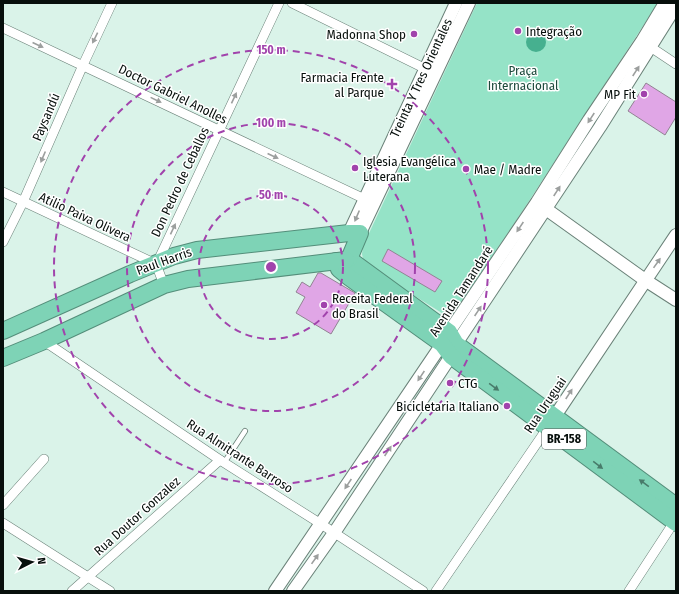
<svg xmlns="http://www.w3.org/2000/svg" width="679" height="594" font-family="'Fira Sans Condensed',sans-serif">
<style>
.green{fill:#95e3c7}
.water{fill:#46b08f}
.building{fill:#e0a6e6;stroke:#928393}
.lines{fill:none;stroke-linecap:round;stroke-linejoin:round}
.lane-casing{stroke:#6b8279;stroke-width:6}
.street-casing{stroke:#6b8279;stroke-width:10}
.secondary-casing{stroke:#6b8279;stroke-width:14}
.highway-casing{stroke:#548e7a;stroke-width:18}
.lane{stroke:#fff;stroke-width:4.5}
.street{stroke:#fff;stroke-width:9}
.secondary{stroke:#fff;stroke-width:12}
.highway{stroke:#7ed3b6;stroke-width:16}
.oneway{fill:#9c9f9e}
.oneway2{fill:#487b6a}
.ring{fill:none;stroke:#a143ac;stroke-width:2;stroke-dasharray:7 5}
.poi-dot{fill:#a143ac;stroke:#fff;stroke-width:1.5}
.labels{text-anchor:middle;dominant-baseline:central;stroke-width:3;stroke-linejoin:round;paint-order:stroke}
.shield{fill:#fff;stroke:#515755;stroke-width:1}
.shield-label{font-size:12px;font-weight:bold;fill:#070f0c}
.poi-label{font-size:13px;fill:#070f0c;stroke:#fff;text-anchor:start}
.park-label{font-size:13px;fill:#1d4a3c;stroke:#fff}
.street-label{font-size:13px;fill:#070f0c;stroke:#fff}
.centre{fill:#a143ac;stroke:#fff;stroke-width:2}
.ring-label{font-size:12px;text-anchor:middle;font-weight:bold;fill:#a143ac;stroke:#fff;stroke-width:3;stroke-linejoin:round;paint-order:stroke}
</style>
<rect width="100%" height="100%" fill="#daf3e9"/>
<!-- green -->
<polygon class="green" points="477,3 658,3 456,313 451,317 445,315 364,264 362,254 363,246"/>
<!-- water -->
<circle class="water" cx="536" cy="42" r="10"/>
<!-- building -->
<g class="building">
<polygon points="646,83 676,102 676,117 665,135 628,111"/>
<polygon points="388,249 442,281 435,292 382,261"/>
<polygon points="318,273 321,273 355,293 331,334 296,313 305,297 296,292 302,282 310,287"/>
</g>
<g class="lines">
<defs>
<polyline id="lane" points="224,463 245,431"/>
<g id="street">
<polyline points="292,3 430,71"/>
<polyline points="3,28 371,202"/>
<polyline points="646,44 676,64"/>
<polyline points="3,192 156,264"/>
<polyline points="3,242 23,202 83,65 112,3"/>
<polyline points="157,263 279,3"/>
<polyline points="156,264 164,285"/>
<polyline points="44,341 220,460 321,524 423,591"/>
<polyline points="3,505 44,459"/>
<polyline points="3,523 110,591"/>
<polyline points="72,591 220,460"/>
<polyline points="436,591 548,427"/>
<polyline points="629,591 676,519"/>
</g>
<g id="secondary">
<polyline points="539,204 645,280 676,300"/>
<polyline points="349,233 456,3"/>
<polyline points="360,233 469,3"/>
<polyline points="551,422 676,235"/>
<polyline points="275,591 442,344 449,332 537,202 589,120 642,41 665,3"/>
<polyline points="293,591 334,533 451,356 456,344 600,127 676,6"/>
</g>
<g id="highway">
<polyline points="349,259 449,332 456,344 676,506"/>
<polyline points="336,261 339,269 350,278 442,344 451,356 676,523"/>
<polyline points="3,331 130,274 174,256 197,250 349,233 360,233 349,259"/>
<polyline points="3,358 44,341 164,285 188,279 346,260"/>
</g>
</defs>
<!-- lane casing -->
<use href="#lane" class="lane-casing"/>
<!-- street casing -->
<use href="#street" class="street-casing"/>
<!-- secondary casing -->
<use href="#secondary" class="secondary-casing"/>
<!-- highway casing -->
<use href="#highway" class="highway-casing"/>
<!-- lane -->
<use href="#lane" class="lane"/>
<!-- street -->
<use href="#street" class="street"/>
<!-- secondary -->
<use href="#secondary" class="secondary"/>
<!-- highway -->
<use href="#highway" class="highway"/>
</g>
<!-- one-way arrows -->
<defs><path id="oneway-solid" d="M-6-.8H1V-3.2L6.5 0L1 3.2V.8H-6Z"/></defs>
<g class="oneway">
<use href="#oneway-solid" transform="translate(95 38) rotate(116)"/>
<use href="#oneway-solid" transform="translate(38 45) rotate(25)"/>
<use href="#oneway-solid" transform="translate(636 71) rotate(-57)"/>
<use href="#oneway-solid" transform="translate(234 98) rotate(-65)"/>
<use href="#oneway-solid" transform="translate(156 100) rotate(26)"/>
<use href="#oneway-solid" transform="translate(591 118) rotate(123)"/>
<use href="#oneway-solid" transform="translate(273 156) rotate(25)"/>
<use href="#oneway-solid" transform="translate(43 157) rotate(113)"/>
<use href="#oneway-solid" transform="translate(557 191) rotate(-57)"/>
<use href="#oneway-solid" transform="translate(357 216) rotate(113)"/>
<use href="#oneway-solid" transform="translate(520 227) rotate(124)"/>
<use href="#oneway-solid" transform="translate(173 229) rotate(-65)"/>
<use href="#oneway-solid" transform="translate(657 263) rotate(-55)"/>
<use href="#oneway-solid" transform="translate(478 311) rotate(-56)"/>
<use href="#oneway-solid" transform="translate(421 376) rotate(124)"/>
<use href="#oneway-solid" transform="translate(569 394) rotate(-57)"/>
<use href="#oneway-solid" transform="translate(388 451) rotate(-56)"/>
<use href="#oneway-solid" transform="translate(348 484) rotate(124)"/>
<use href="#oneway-solid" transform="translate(315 559) rotate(-55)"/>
</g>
<g class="oneway2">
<use href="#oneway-solid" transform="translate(494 387) rotate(36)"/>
<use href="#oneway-solid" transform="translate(598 465) rotate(37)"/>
<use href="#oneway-solid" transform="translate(644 483) rotate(-144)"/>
</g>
<!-- distance rings -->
<g class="ring">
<circle cx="271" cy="267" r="72"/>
<circle cx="271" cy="267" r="144"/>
<circle cx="271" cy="267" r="217"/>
</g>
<!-- markers -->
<g class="poi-dot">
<circle cx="518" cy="31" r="4"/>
<circle cx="414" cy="34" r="4"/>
<path d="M390 78h4v4h4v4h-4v4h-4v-4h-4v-4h4z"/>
<circle cx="644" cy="94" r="4"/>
<circle cx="355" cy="168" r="4"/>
<circle cx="466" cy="169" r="4"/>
<circle cx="324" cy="305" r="4"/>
<circle cx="450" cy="383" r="4"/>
<circle cx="507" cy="406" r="4"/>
</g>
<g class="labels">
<!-- shield labels -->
<rect class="shield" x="542" y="429" width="44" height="20" rx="3"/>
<g class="shield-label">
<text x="564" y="439">BR-158</text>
</g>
<!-- poi labels -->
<g class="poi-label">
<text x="526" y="31">Integração</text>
<text x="406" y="34" text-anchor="end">Madonna Shop</text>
<text x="384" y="77" text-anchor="end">Farmacia Frente<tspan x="384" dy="15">al Parque</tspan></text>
<text x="636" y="94" text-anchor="end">MP Fit</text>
<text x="363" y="161">Iglesia Evangélica<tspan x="363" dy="15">Luterana</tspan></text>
<text x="474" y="169">Mae / Madre</text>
<text x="332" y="298">Receita Federal<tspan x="332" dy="15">do Brasil</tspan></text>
<text x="458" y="383">CTG</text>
<text x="499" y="406" text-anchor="end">Bicicletaria Italiano</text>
</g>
<!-- park labels -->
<g class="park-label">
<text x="523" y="70">Praça<tspan x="523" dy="15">Internacional</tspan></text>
</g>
<!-- street labels -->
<g class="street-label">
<text transform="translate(421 78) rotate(-65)">Treinta Y Tres Orientales</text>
<text transform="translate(173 94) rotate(26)">Doctor Gabriel Anolles</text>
<text transform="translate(46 117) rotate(-67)">Paysandú</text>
<text transform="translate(180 182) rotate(-65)">Don Pedro de Ceballos</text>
<text transform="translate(85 217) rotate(25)">Atilio Paiva Olivera</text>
<text transform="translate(164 261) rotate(-20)">Paul Harris</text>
<text transform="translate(461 291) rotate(-57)">Avenida Tamandaré</text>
<text transform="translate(545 405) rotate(-56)">Rua Uruguai</text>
<text transform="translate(240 456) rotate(33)">Rua Almitrante Barroso</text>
<text transform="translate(137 516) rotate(-42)">Rua Doutor Gonzalez</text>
</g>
</g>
<circle cx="271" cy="267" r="6" class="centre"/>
<g class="ring-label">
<text x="271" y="54">150 m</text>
<text x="271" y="127">100 m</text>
<text x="271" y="199">50 m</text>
</g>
<!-- border -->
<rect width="679" height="594" fill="none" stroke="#070f0c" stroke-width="8"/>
<!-- north arrow -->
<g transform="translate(32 562) rotate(84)" stroke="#ffffff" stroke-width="3" paint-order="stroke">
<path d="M0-3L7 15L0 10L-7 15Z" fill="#070f0c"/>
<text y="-6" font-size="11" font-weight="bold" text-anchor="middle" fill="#070f0c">N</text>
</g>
</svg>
